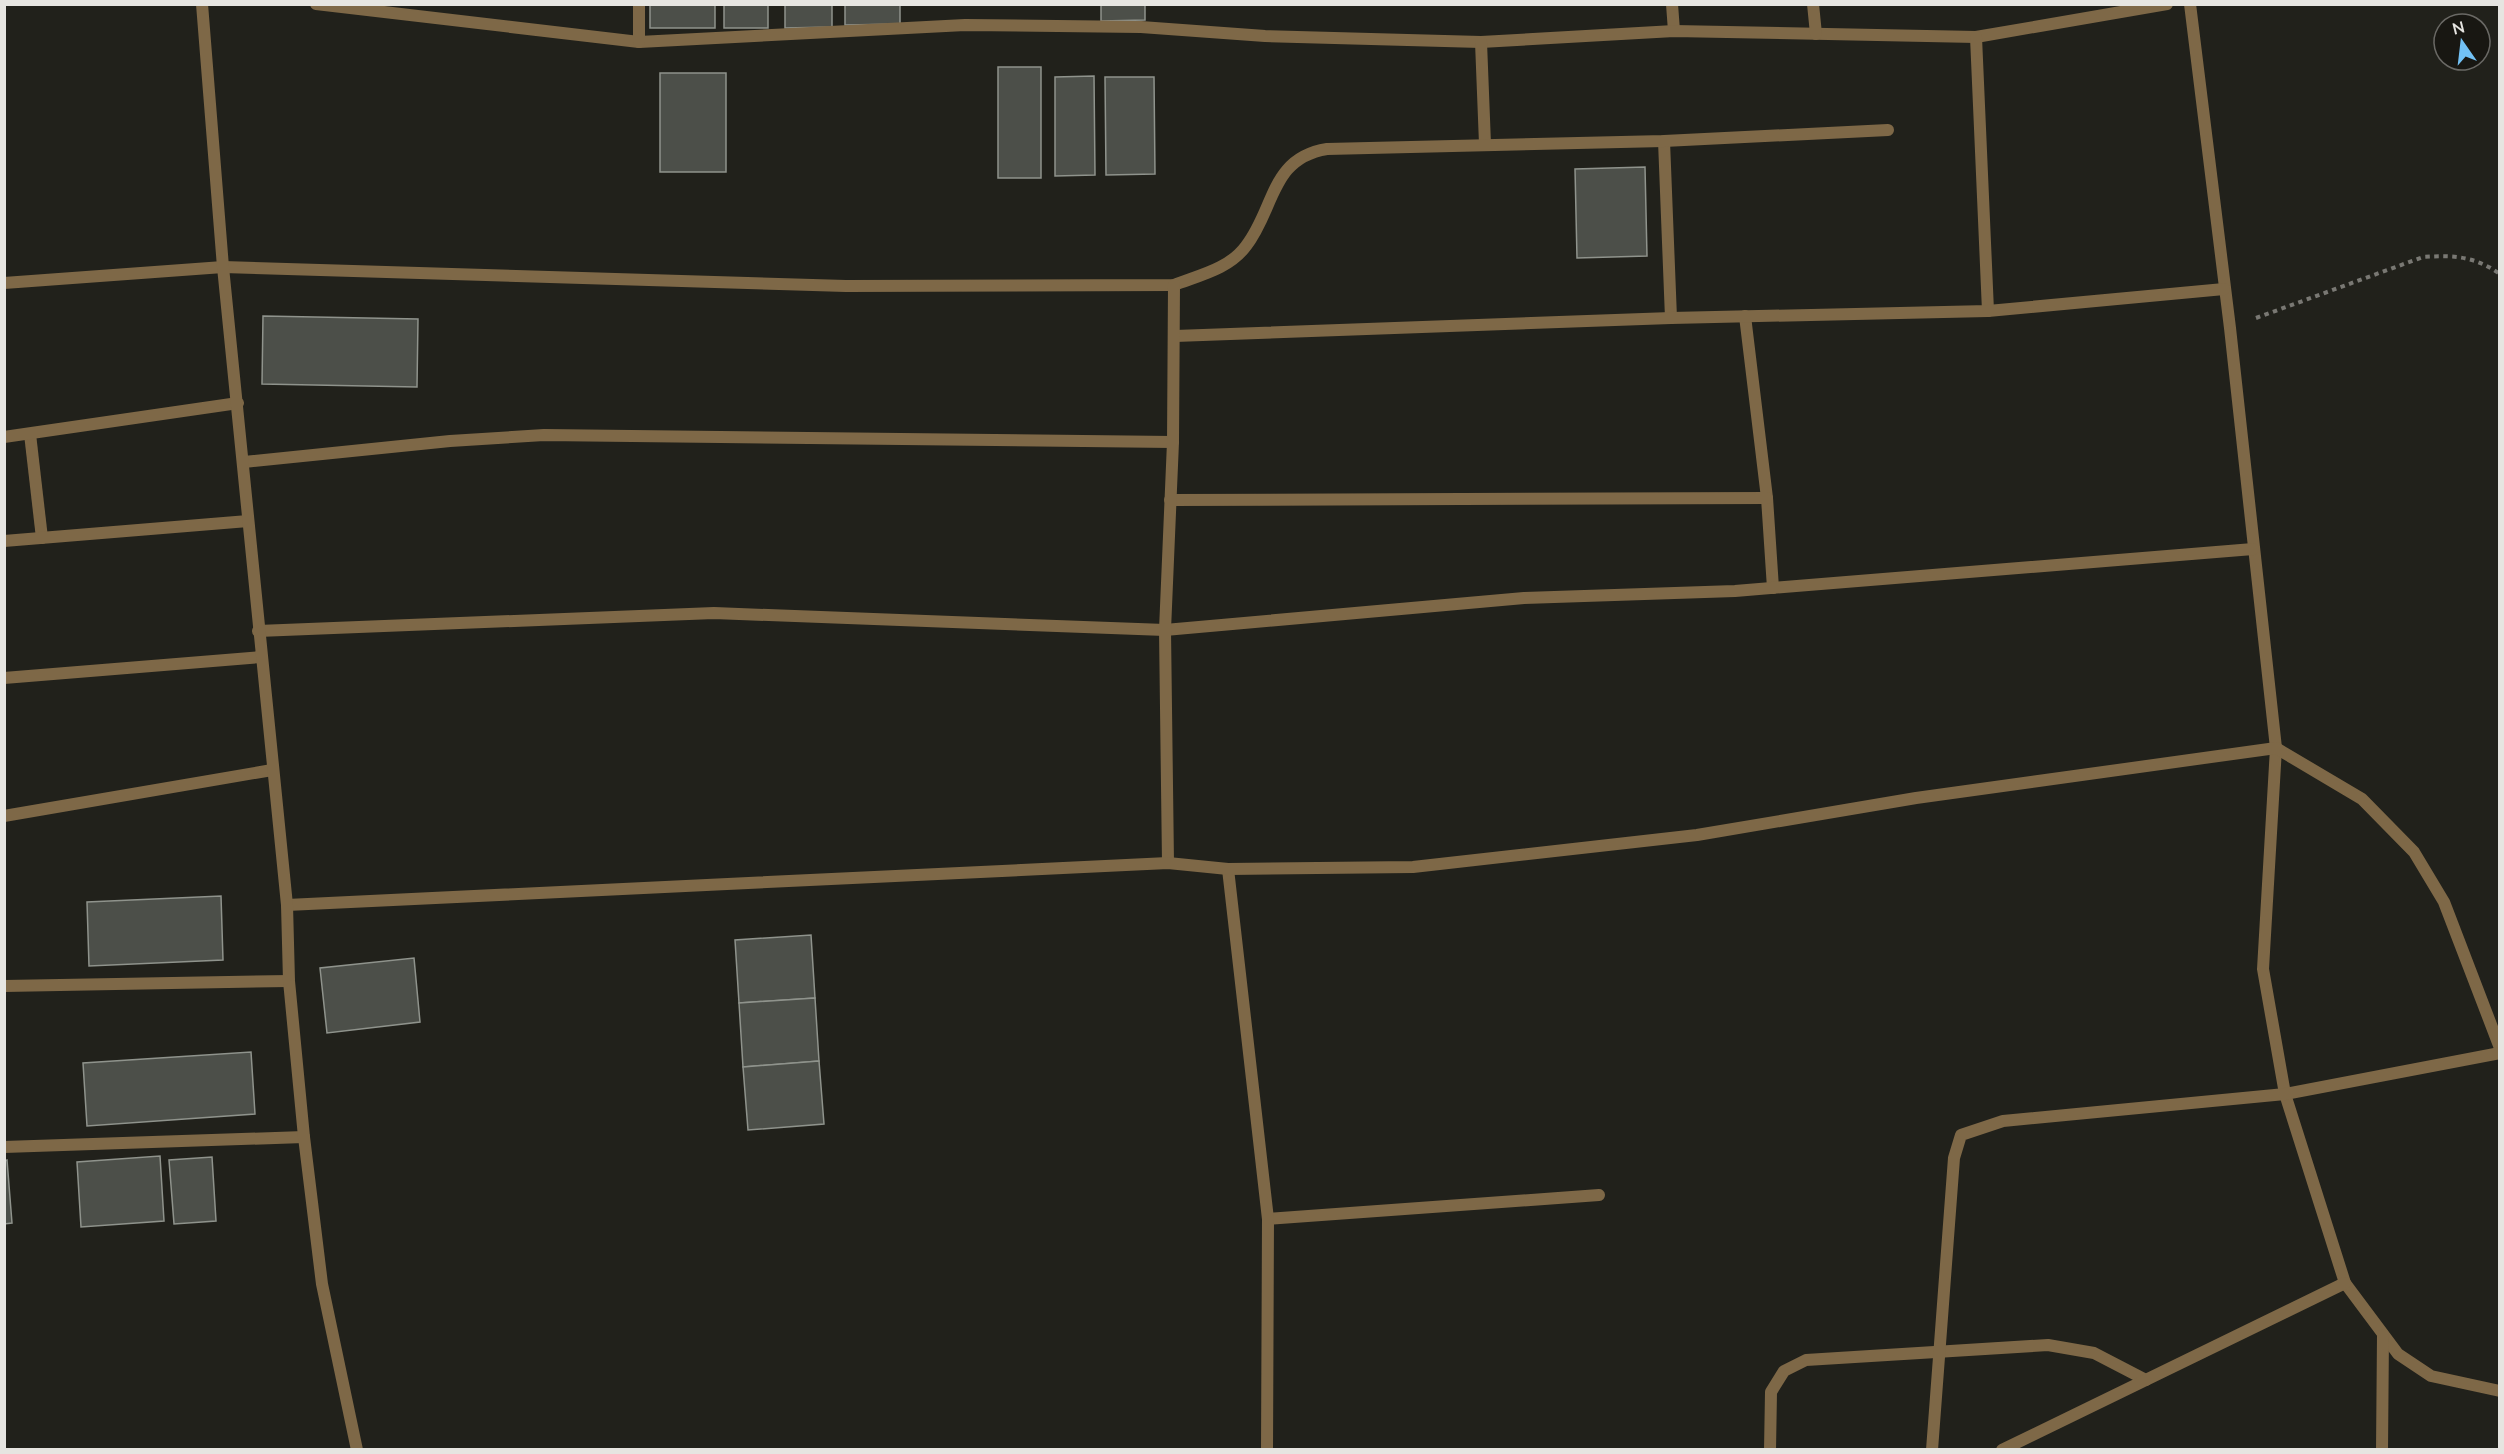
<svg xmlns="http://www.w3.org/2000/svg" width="2504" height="1454" font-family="'Nunito Sans',sans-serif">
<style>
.building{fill:#4c4f49;stroke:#8f938c;stroke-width:1.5}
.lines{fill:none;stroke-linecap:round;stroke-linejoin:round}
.path{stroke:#797873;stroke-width:4;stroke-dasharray:4.5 4.5;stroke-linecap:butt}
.service{stroke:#7e6847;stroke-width:12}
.minor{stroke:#7e6847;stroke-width:12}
.tertiary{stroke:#7e6847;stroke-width:12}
</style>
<rect width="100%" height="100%" fill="#21211b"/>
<!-- building -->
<g class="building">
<rect x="650" y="4" width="65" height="24"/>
<rect x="724" y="4" width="44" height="24"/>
<polygon points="785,4 832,4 832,27 785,28"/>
<polygon points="845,4 900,4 900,24 845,25"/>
<polygon points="1101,4 1145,4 1145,20 1101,21"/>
<rect x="998" y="67" width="43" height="111"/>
<rect x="660" y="73" width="66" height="99"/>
<polygon points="1094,76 1095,175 1055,176 1055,77"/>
<polygon points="1105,77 1154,77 1155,174 1106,175"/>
<polygon points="1645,167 1647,256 1577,258 1575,169"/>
<polygon points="263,316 418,319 417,387 262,384"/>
<polygon points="221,896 223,960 89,966 87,902"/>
<polygon points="811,935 815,998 739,1003 735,940"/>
<polygon points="414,958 420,1022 327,1033 320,968"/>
<polygon points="815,998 819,1061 743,1067 739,1003"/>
<polygon points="251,1052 255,1114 87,1126 83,1063"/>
<polygon points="819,1061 824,1124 748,1130 743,1067"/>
<polygon points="160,1156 164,1221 81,1227 77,1162"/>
<polygon points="212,1157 216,1221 174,1224 169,1160"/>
<polygon points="7,1160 12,1223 4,1224 4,1161"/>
</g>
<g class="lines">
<!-- path -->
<path class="path" d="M2256,318L2423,257C2454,255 2474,256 2500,274"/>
<!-- service -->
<g class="service">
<polyline points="1672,4 1674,31"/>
<polyline points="1268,1219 1599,1195"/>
</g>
<!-- minor -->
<g class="minor">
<polyline points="316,4 639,42 965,25 1141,27 1265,36 1481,42 1674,31 1976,37 2167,4"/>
<polyline points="1813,4 1816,34"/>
<polyline points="2190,4 2230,328 2276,748 2263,969 2285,1094 2345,1283 2398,1354 2431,1376 2500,1391"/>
<polyline points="1976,37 1988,311"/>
<polyline points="639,42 639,4"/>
<polyline points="1481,42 1485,144"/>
<polyline points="1664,141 1671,318"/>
<path d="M4,283L223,267L846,286L1174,285C1200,275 1229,269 1246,246C1275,209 1270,158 1327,149L1664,141L1888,130"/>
<polyline points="1745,316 1767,498 1773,588"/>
<polyline points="1175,336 1671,318 1988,311 2224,289"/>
<polyline points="30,434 42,538"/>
<polyline points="4,437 238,403"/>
<polyline points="244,462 450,441 544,435 1173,442"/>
<polyline points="1170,500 1767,498"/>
<polyline points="4,541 248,521"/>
<polyline points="258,631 714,613 1165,630 1524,598 1735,591 2253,549"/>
<polyline points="4,678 261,657"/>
<polyline points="4,816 272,770"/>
<polyline points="1168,863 1165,630 1173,442 1174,285"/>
<polyline points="1228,869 1268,1219 1267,1450"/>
<polyline points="287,905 1168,863 1228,869 1413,867 1697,835 1916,798 2276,748 2362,799 2414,852 2444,902 2500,1048"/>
<polyline points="4,986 289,981"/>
<polyline points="4,1147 304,1137"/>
<polyline points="1770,1450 1771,1392 1784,1371 1806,1360 2048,1345 2094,1353 2146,1380"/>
<polyline points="1932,1450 1954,1158 1961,1135 2003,1121 2285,1094 2500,1053"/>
<polyline points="2002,1450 2345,1283"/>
<polyline points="2382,1450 2383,1335"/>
</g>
<!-- tertiary -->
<polyline class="tertiary" points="202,4 223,267 287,905 289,981 304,1137 322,1284 357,1450"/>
</g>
<!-- border -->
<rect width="2504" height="1454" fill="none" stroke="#e6e5e1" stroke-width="12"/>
<!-- north arrow -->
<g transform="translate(2462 42) rotate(346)"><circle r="28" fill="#181712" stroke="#6a6965" stroke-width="1.5"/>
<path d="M0-4.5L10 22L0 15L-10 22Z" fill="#72c1f5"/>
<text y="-9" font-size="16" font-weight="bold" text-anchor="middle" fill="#e6e5e1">N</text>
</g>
</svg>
